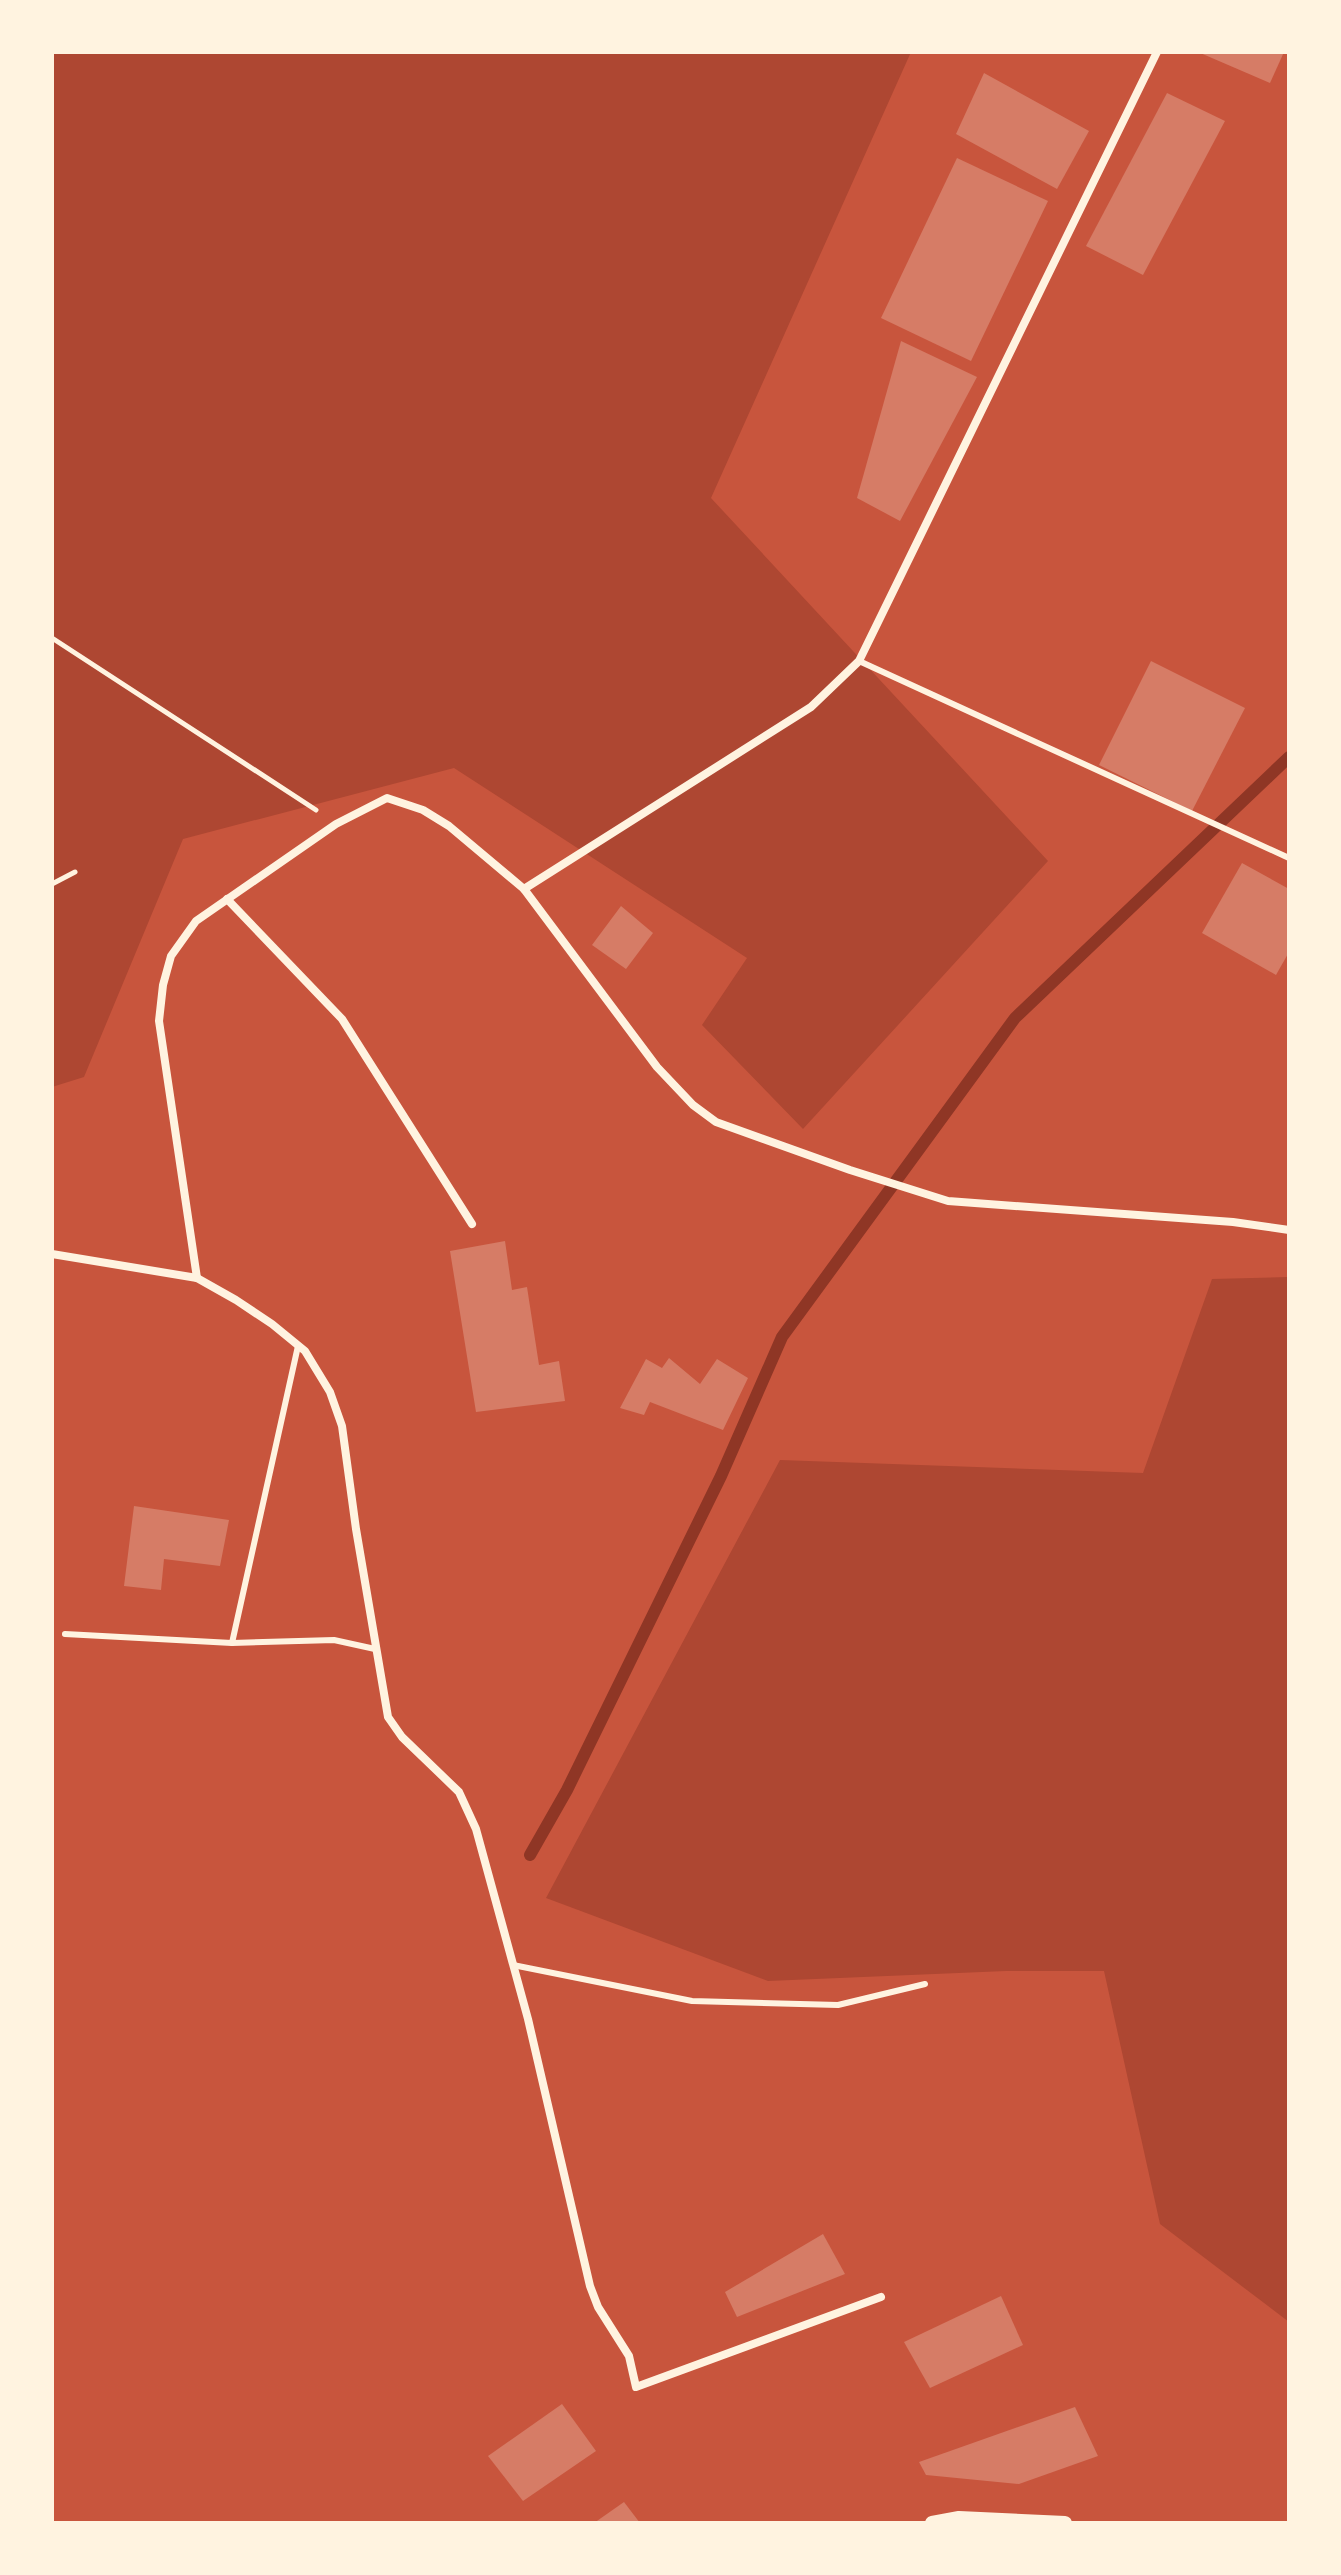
<svg xmlns="http://www.w3.org/2000/svg" width="1341" height="2575" font-family="'PT Sans Narrow',sans-serif">
<style>
.green{fill:#ae4732}
.lines{fill:none;stroke-linecap:round;stroke-linejoin:round}
.stream{stroke:#8f3625;stroke-width:12}
.building{fill:#d67c66}
.path{stroke:#fff3e0;stroke-width:5}
.service{stroke:#fff3e0;stroke-width:6}
.minor{stroke:#fff3e0;stroke-width:8}
.tertiary{stroke:#fff3e0;stroke-width:14}
</style>
<rect width="100%" height="100%" fill="#c8553d"/>
<!-- green -->
<g class="green">
<polygon points="52,52 911,52 711,498 1048,861 803,1129 702,1025 747,958 454,768 183,839 84,1077 52,1087"/>
<polygon points="1289,1277 1289,2322 1160,2224 1104,1971 1006,1971 768,1981 546,1898 780,1460 1143,1473 1212,1279"/>
</g>
<g class="lines">
<!-- stream -->
<polyline class="stream" points="530,1855 567,1790 721,1476 782,1337 1015,1018 1289,757"/>
</g>
<!-- building -->
<g class="building">
<polygon points="1198,52 1284,52 1270,83"/>
<polygon points="984,73 1089,131 1057,189 956,134"/>
<polygon points="1167,93 1225,121 1143,275 1086,246"/>
<polygon points="957,158 1048,201 971,361 881,318"/>
<polygon points="901,341 977,377 900,521 857,498"/>
<polygon points="1151,661 1245,708 1192,811 1099,765"/>
<polygon points="1242,863 1289,889 1289,952 1276,975 1202,933"/>
<polygon points="621,906 653,933 626,969 592,945"/>
<polygon points="505,1241 512,1290 527,1287 539,1365 559,1361 565,1401 476,1412 450,1251"/>
<polygon points="669,1358 700,1384 717,1359 748,1378 723,1430 650,1402 644,1415 620,1408 646,1359 662,1368"/>
<polygon points="134,1506 229,1520 220,1566 164,1559 161,1590 124,1586"/>
<polygon points="823,2234 845,2274 737,2317 725,2292"/>
<polygon points="1001,2296 1023,2345 930,2388 904,2342"/>
<polygon points="562,2404 596,2451 523,2501 488,2456"/>
<polygon points="1075,2407 1098,2456 1019,2484 926,2475 919,2462"/>
<polygon points="624,2502 640,2523 594,2523"/>
</g>
<g class="lines">
<!-- path -->
<g class="path">
<polyline points="52,638 316,810"/>
<polyline points="52,884 75,872"/>
</g>
<!-- service -->
<g class="service">
<polyline points="859,661 1289,858"/>
<polyline points="65,1634 232,1643 334,1640 375,1649"/>
<polyline points="232,1643 298,1346"/>
<polyline points="513,1965 692,2001 838,2005 925,1984"/>
</g>
<!-- minor -->
<g class="minor">
<polyline points="524,889 811,707 859,661 1157,52"/>
<polyline points="227,899 342,1019 472,1224"/>
<polyline points="52,1254 197,1278 236,1300 272,1324 305,1351 330,1392 342,1426 356,1529 388,1717 402,1737 459,1792 476,1829 528,2019 590,2286 598,2307 629,2356 636,2387 881,2297"/>
<polyline points="197,1278 159,1021 163,985 171,956 196,921 336,824 387,798 423,810 449,826 524,889 657,1067 693,1105 716,1122 850,1170 948,1201 1233,1222 1289,1230"/>
</g>
<!-- tertiary -->
<polyline class="tertiary" points="932,2523 959,2518 1065,2523"/>
</g>
<!-- border -->
<rect width="1341" height="2575" fill="none" stroke="#fff3e0" stroke-width="108"/>
</svg>
